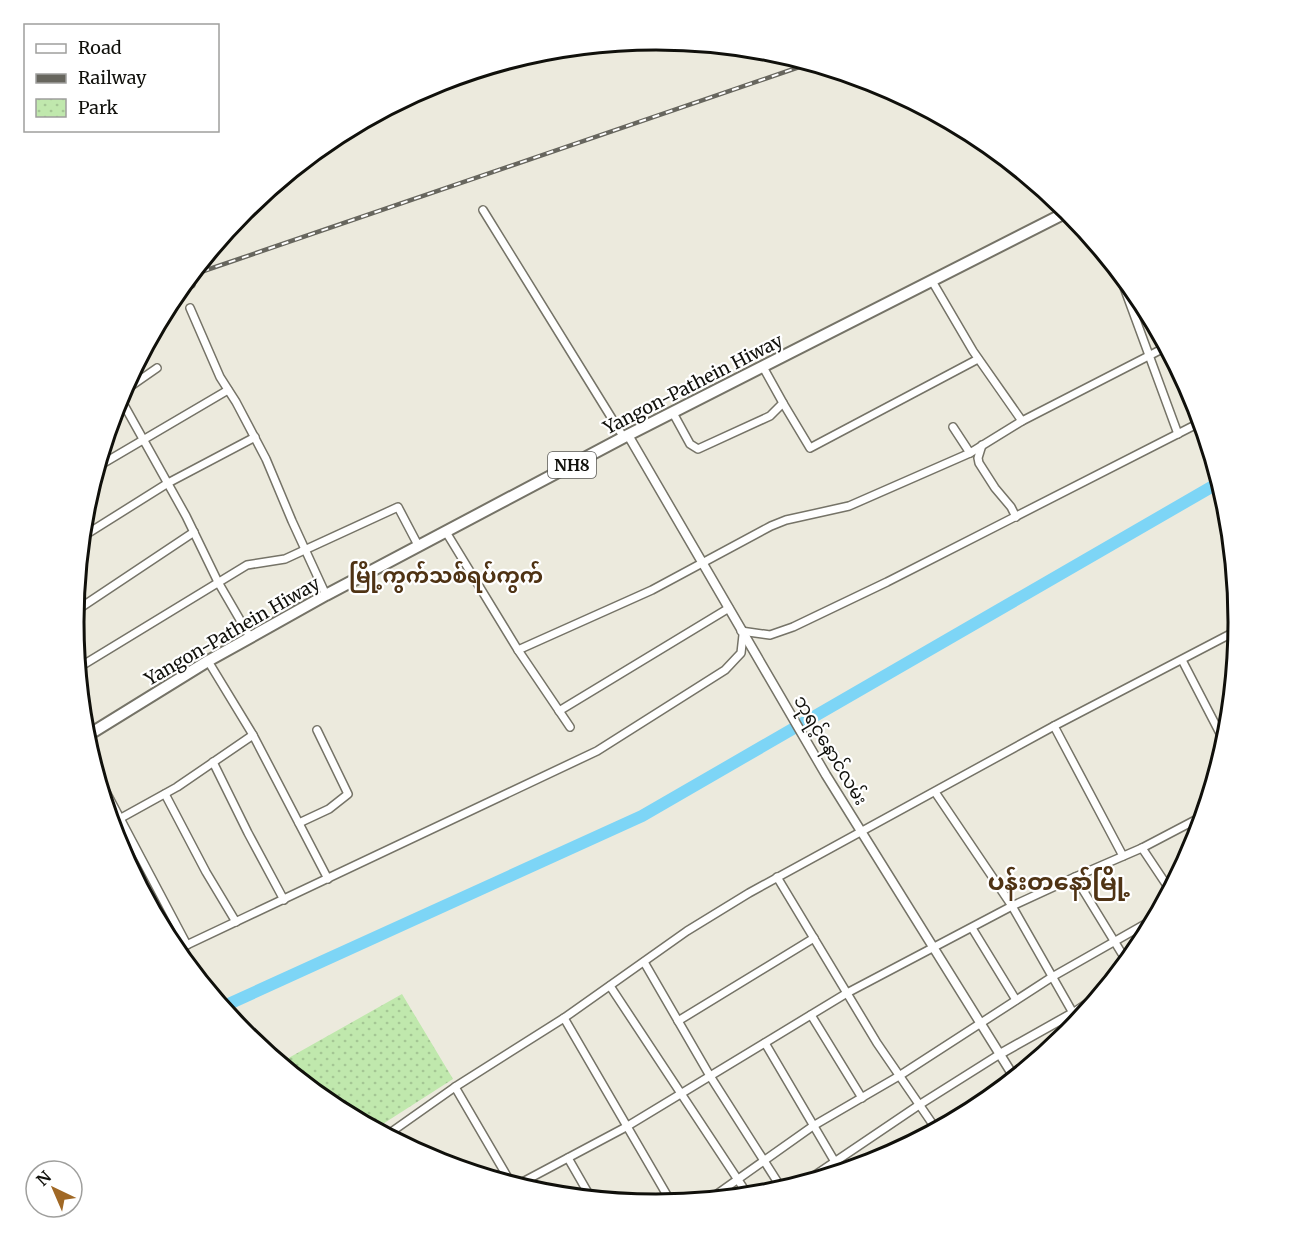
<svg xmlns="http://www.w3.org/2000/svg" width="1312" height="1243" font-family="Merriweather,'Noto Sans Myanmar',serif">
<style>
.park{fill:url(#park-dots)}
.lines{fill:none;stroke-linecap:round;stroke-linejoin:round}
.river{stroke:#7dd5f6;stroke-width:12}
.minor-casing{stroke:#757367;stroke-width:10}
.tertiary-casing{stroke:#757367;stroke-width:11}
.trunk-casing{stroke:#757367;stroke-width:14}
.minor{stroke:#fff;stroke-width:7}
.tertiary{stroke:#fff;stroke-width:8}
.trunk{stroke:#fff;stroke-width:10}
.rail-casing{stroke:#67665e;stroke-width:4.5}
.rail{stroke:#fff;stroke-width:2;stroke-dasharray:7;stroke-linecap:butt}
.labels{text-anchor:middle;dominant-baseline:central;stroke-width:4.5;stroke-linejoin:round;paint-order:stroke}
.shield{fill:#fff;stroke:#585854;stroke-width:1.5}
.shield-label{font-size:16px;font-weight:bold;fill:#10100b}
.street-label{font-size:18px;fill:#10100b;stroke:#fff}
.quarter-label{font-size:21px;font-weight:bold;fill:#4f3314;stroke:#fff}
.district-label{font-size:24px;font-weight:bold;fill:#4f3314;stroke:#fff}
.rim{fill:none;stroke:#10100b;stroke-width:3}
</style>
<defs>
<pattern id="park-dots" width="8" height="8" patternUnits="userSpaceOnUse" patternTransform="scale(1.5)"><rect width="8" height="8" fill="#c0e8ad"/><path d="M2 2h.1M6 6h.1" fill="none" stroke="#a4c694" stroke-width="1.8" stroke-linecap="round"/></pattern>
</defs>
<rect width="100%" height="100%" fill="#eceadd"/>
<!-- park -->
<path class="park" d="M402,994L453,1079L375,1129C345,1112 302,1092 285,1060Z"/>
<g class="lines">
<!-- river -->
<polyline class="river" points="222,1007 642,816 1220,482"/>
<defs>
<g id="minor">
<polyline points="483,210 624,438"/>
<polyline points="1118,271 1178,434"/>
<polyline points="932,281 973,351 1022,421"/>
<polyline points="178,290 191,284"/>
<polyline points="190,308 220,377 236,402 266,459 292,521 326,595"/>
<polyline points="121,393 157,368"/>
<polyline points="119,396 186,516 218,582 250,637"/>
<polyline points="783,403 810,448 978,359"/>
<polyline points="673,413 690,444 698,449 770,416 783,403 763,367"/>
<polyline points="953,427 970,453"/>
<polyline points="982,445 978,458 979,463 995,488 1011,507 1016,517"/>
<polyline points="97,467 228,390"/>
<polyline points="446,532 518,650 570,727"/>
<polyline points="82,537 168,483 255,437"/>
<polyline points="74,612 194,532"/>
<polyline points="741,631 770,635 793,627 887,582 1201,422"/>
<polyline points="518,650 652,590 771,526 786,520 849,506 970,453 1022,421 1166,347"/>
<polyline points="1182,660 1225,743"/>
<polyline points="208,661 253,735 328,879"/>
<polyline points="78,668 247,565 285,559 398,507 419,547"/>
<polyline points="559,711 729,608"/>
<polyline points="1054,726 1123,856"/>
<polyline points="213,762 248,833 284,900"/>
<polyline points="96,773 187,945"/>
<polyline points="935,792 1012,906 1073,1013 1099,995"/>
<polyline points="165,794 206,872 236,922"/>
<polyline points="299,823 329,809 348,794 317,730"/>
<polyline points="112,825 121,818 177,787 253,735"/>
<polyline points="1142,848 1170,890"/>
<polyline points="777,877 877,1043 936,1129"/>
<polyline points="1075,877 1142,848 1203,816"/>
<polyline points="972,928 1016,1000"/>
<polyline points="176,950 597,751 725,670 741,653 743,635"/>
<polyline points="644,962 710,1076 782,1189"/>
<polyline points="610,986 748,1195"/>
<polyline points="811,1015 862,1098"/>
<polyline points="564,1018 671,1202"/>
<polyline points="678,1021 814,938"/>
<polyline points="765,1043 835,1162"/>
<polyline points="455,1087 511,1183"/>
<polyline points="387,1135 455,1087 564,1018 687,931 749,893 1054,726 1238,630"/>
<polyline points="568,1158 591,1198"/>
<polyline points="805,1182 919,1105 1000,1054"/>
<polyline points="517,1185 626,1127 847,993 1012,906 1075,877 1127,962"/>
<polyline points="710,1199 813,1126 899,1076 1052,977 1154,919"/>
</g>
<g id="tertiary">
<polyline points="628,435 826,775 1014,1077"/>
<polyline points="1000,1054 1073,1013 1078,1021"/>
</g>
<polyline id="trunk" points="85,737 208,661 326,595 628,435 1069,211"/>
</defs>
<!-- minor casing -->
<use href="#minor" class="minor-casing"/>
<!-- tertiary casing -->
<use href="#tertiary" class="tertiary-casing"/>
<!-- trunk casing -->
<use href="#trunk" class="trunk-casing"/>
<!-- minor -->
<use href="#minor" class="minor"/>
<!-- tertiary -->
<use href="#tertiary" class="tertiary"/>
<!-- trunk -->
<use href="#trunk" class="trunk"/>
<defs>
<polyline id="rail" points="189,276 811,63"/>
</defs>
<!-- rail casing -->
<use href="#rail" class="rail-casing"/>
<!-- rail -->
<use href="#rail" class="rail"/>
</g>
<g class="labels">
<!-- shield labels -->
<rect class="shield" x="548" y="452" width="48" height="26" rx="4.5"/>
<g class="shield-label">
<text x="572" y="465">NH8</text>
</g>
<!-- street labels -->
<g class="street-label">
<text transform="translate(693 384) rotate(-27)">Yangon-Pathein Hiway</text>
<text transform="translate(232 631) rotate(-30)">Yangon-Pathein Hiway</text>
<text transform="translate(831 750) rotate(59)">ဘုရင့်နောင်လမ်း</text>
</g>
<!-- quarter labels -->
<g class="quarter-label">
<text x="446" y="575">မြို့ကွက်သစ်ရပ်ကွက်</text>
</g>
<!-- district labels -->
<g class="district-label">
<text x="1059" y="881">ပန်းတနော်မြို့</text>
</g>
</g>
<!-- crop -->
<path d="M0 0H1312V1243H0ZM84 622a572 572 0 1 1 1144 0a572 572 0 1 1-1144 0Z" fill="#fff" fill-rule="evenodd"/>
<path class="rim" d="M84 622a572 572 0 1 1 1144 0a572 572 0 1 1-1144 0Z"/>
<!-- legend -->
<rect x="24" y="24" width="195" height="108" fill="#ffffff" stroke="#9f9f9d" stroke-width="1.5"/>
<rect x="36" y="44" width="30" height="9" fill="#ffffff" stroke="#9f9f9d" stroke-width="1.5"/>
<text x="78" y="54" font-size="18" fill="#10100b">Road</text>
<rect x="36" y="74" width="30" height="9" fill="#67665e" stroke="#9f9f9d" stroke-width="1.5"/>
<text x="78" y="84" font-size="18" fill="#10100b">Railway</text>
<rect x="36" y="99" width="30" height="18" fill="url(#park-dots)" stroke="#9f9f9d" stroke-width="1.5"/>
<text x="78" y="114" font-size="18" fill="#10100b">Park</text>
<!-- north arrow -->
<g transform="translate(54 1189) rotate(316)"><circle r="28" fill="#ffffff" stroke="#9f9f9d" stroke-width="1.5"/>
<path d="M0-4.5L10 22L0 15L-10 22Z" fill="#a06825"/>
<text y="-9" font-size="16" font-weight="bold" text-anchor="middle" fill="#10100b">N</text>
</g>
</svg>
